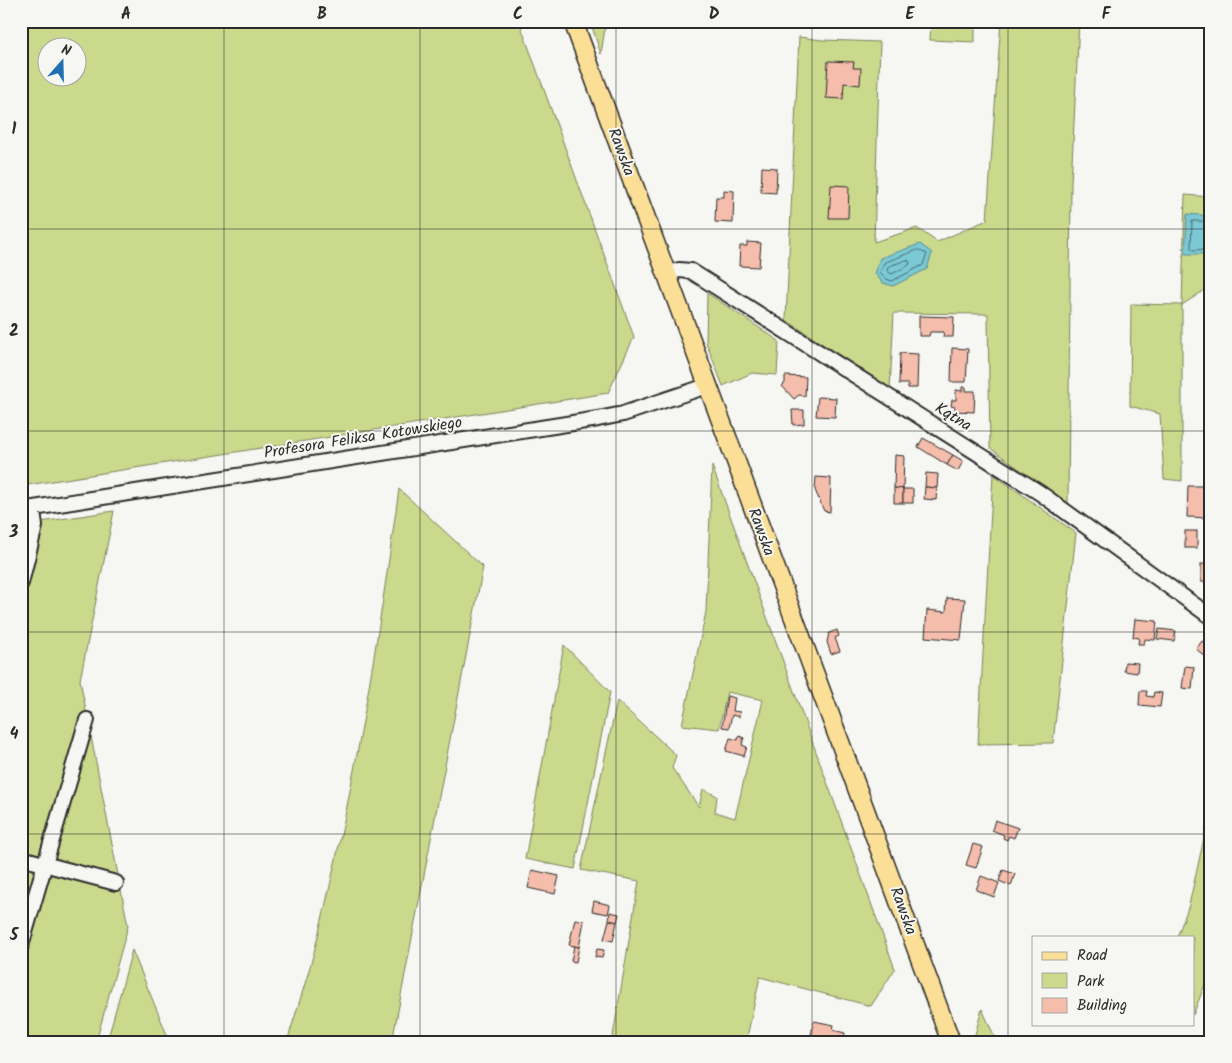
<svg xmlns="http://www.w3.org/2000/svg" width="1232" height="1063" font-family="Kalam,sans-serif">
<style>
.green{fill:#cbd98d;stroke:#7b825c;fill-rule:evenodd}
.water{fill:#7ac9d5;stroke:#5a8a91}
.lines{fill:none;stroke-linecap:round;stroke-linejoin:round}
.shore{stroke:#4b6a6f;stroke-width:1}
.building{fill:#f5bdab;stroke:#2b2b2b}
.minor-casing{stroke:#2b2b2b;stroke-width:18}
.major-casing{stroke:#2b2b2b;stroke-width:21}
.minor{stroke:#f6f6f2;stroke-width:14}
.major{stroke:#fbdf96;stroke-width:18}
.grid{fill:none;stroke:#2b2b2b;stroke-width:1;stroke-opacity:0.55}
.labels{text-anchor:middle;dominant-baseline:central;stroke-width:4;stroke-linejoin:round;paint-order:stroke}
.street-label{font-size:16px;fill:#2b2b2b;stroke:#f6f6f2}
.neatline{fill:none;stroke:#2b2b2b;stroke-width:2}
.grid-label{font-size:16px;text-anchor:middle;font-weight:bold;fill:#2b2b2b}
</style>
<rect width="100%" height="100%" fill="#f6f6f2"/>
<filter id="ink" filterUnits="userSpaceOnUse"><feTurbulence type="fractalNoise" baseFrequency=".02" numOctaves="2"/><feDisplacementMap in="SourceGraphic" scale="10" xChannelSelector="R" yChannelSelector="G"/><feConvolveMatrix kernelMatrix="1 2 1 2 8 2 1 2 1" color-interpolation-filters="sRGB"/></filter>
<g filter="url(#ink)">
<!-- green -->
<g class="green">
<path d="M21,21H519L634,337L608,393L21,486ZM48,48H78V78H48Z"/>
<polygon points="590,21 606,21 601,54"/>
<polygon points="931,21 975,21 975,42 930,40"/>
<polygon points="1001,21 1079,21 1071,183 1068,504 990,448 988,314 894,313 890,388 786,320 799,37 822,40 880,42 874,242 917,228 937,242 987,220"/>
<polygon points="1185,195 1211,197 1211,286 1182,305 1182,481 1164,479 1160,414 1130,406 1131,304 1182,305"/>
<polygon points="707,293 779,341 777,375 752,373 723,386 706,342"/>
<polygon points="712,466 895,969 871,1006 760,977 746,1042 612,1042 639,881 581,870 617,701 676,755 672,768 699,807 703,789 717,796 715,812 735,818 763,700 727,692 719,729 682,725 706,612"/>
<polygon points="993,474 1076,533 1053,743 978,744"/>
<path d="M399,489L483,567L393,1037L392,1042H287C297,1008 309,974 317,940C354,792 378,640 399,489Z"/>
<polygon points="114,511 80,680 128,926 96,1042 21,1042 21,525"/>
<polygon points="564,645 610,692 575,869 525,859"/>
<polygon points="1211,807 1211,969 1193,1015 1193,937 1177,937 1189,905"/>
<polygon points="132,950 170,1042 107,1042"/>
<polygon points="982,1009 997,1042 973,1042"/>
</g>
<!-- water -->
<g class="water">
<polygon points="1187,214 1211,216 1211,254 1185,254"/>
<polygon points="920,244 932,253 927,269 893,286 883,283 875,274 880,258"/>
</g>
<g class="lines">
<!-- shore -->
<g class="shore">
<polyline points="1211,221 1192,221 1191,248 1193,250 1211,249"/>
<polygon points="918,250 927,254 923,265 892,281 886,279 880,273 884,263"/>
<polygon points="907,260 910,262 909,265 892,274 887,271 888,267"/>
</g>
</g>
<!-- building -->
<g class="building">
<polygon points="828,61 854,62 853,68 861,68 860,85 844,83 843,99 826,98"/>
<polygon points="762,167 777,168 776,193 761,192"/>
<polygon points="831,185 849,186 848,218 829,218"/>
<polygon points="724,190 734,191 733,223 715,222 716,197 724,197"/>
<polygon points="747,242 761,243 759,267 739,266 740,246 747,246"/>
<polygon points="919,316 954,317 953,337 943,337 944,332 930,332 929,336 919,336"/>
<polygon points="952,348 968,349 966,382 951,382"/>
<polygon points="900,353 918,354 917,388 908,388 908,384 899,384"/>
<polygon points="785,376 806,377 805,396 799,395 794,399 782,386 785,383"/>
<polygon points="962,387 966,387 966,391 975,391 974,412 955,411 955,407 951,406 952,400 956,400 956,390 962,391"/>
<polygon points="818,397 836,398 835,417 816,416"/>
<polygon points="792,410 804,410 804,424 793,425"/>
<polygon points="923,438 953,455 947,465 918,447"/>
<polygon points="895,455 904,456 903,489 894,488"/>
<polygon points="953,455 963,461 958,471 947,465"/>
<polygon points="926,473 938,474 937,488 925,487"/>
<polygon points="816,477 831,478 830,512 824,511 815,490"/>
<polygon points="1188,486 1210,486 1210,518 1187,517"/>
<polygon points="925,487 937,488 936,500 924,499"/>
<polygon points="894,488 903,489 903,503 894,503"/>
<rect x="903" y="489" width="10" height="14"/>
<rect x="1185" y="531" width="12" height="17"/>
<rect x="1201" y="564" width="10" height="18"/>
<polygon points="947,598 965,599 961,640 925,637 927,610 946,612"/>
<polygon points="1135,619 1157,621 1155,640 1145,639 1144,644 1138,644 1139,638 1133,637"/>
<polygon points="1159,629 1176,631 1174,641 1157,639"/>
<polygon points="837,630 839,636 835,638 840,651 831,654 827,642 829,633"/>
<polygon points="1202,641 1211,647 1211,668 1206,664 1210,660 1196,649"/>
<polygon points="1125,662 1138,663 1137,673 1124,671"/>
<polygon points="1185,666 1194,667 1192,689 1182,688"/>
<polygon points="1140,691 1147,691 1146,696 1153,697 1154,692 1162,693 1160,707 1139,705"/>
<polygon points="727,696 735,698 733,711 740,712 739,717 732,715 729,728 722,727"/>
<polygon points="739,736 744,738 742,745 747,747 744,756 726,751 730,738 738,740"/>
<polygon points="995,820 1018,828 1014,838 1009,836 1007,840 1003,838 1004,835 992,830"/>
<polygon points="973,844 983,847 976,868 966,865"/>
<polygon points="532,870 559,876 555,894 528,888"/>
<polygon points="1003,870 1015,874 1011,886 999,881"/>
<polygon points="981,876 999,883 994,897 976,890"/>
<polygon points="594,901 610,905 608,914 592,911"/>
<polygon points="610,912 619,914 617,922 609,920"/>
<polygon points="575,919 584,921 579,947 569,945"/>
<polygon points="609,920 617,922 613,941 604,939"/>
<polygon points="574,946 579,947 576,962 571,961"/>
<polygon points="597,949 604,950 602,958 595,957"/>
<polygon points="814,1021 834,1025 833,1030 845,1033 843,1042 819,1042 820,1037 811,1035"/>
</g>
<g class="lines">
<defs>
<g id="minor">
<polyline points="666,274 679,270 691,271 1040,493 1211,617"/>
<polyline points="21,510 598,419 623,414 707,386"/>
<polyline points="21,583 35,526 34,518"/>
<polyline points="21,858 116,883"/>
<polyline points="21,946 87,720"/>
</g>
<polyline id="major" points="573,21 951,1042"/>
</defs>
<!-- minor casing -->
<use href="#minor" class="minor-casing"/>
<!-- major casing -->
<use href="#major" class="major-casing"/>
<!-- minor -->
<use href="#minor" class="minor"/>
<!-- major -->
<use href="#major" class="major"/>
</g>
</g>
<!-- grid -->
<path class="grid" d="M224,21V1042M420,21V1042M616,21V1042M812,21V1042M1008,21V1042M21,229H1211M21,431H1211M21,632H1211M21,834H1211"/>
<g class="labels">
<!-- street labels -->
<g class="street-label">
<text transform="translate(621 152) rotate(70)">Rawska</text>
<text transform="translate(953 417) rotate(32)">Kątna</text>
<text transform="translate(363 438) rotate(-9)">Profesora Feliksa Kotowskiego</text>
<text transform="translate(761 532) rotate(70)">Rawska</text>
<text transform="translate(903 911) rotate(70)">Rawska</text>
</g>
</g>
<!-- margin -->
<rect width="1232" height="1063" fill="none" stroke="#f6f6f2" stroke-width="55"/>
<!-- legend -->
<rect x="1032" y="936" width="162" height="90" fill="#f6f6f2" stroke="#a5a5a2"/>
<rect x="1042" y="952" width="25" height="8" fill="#fbdf96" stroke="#a5a5a2"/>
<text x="1077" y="960" font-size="15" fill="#2b2b2b">Road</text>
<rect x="1042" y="973" width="25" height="15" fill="#cbd98d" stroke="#a5a5a2"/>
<text x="1077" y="986" font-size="15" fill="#2b2b2b">Park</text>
<rect x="1042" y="998" width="25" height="15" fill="#f5bdab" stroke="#a5a5a2"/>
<text x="1077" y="1010" font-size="15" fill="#2b2b2b">Building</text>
<!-- north arrow -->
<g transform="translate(62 62) rotate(20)"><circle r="24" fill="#f6f6f2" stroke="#a5a5a2"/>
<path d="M0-4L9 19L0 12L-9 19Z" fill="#1f6fb2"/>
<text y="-8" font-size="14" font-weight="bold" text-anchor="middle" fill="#2b2b2b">N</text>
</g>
<rect x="28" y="28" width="1176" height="1008" class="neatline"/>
<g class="grid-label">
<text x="126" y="19">A</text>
<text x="322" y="19">B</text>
<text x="518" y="19">C</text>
<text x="714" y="19">D</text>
<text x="910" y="19">E</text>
<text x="1106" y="19">F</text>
<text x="14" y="134">1</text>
<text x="14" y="336">2</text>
<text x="14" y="537">3</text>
<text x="14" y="739">4</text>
<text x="14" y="940">5</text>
</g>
</svg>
